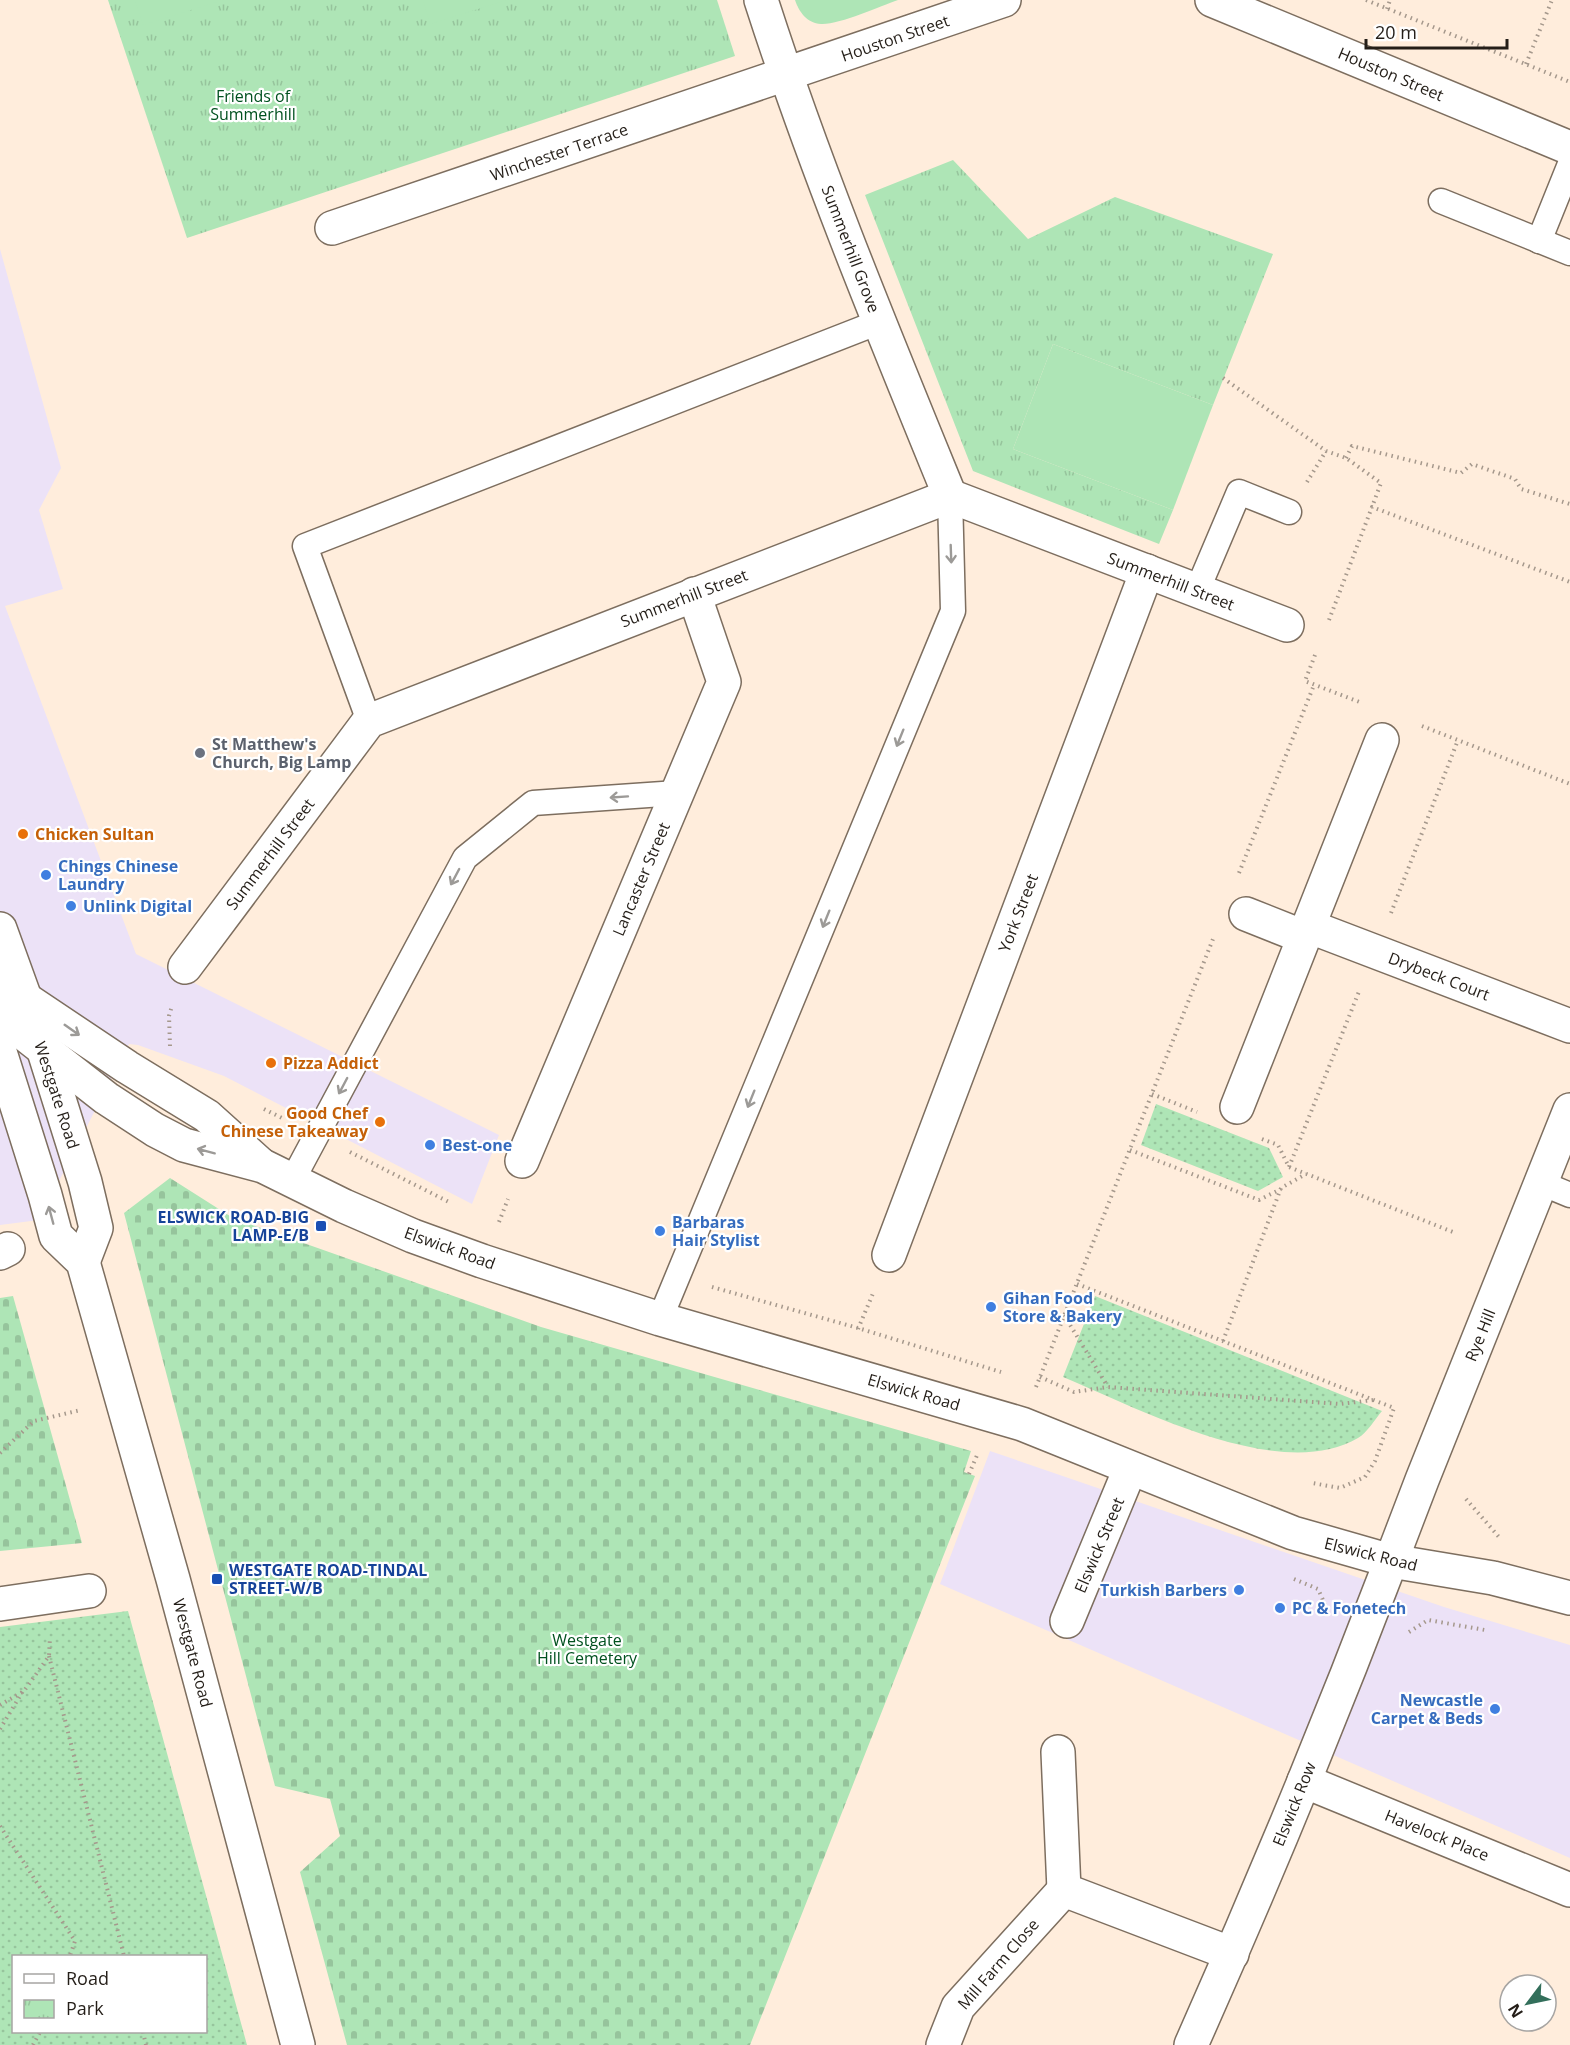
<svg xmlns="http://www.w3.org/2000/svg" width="1570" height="2045" font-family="'Open Sans',sans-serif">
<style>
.commercial{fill:#ece2f7}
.grass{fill:url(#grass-dots);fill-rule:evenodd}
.cemetery{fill:url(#cemetery-stones)}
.park{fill:url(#park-tufts)}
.garden{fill:#aee5b6}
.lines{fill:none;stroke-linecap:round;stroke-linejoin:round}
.lane-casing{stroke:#7d6e5f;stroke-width:27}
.street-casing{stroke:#7d6e5f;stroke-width:36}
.secondary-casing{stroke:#7d6e5f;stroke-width:36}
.primary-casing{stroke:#7d6e5f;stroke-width:36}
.path{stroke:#a5988c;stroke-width:4;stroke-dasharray:1.5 4.5;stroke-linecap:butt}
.lane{stroke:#fff;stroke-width:24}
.street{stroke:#fff;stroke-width:33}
.secondary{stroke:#fff;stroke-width:33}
.primary{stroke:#fff;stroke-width:33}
.oneway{stroke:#9c9a97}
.worship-dot{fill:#6b7280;stroke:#fff;stroke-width:2}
.food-dot{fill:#e8710a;stroke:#fff;stroke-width:2}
.shop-dot{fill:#3f7fe0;stroke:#fff;stroke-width:2}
.transit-dot{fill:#1a4fb4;stroke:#fff;stroke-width:2}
.labels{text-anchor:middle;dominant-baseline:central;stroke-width:4.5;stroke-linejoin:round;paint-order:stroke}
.street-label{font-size:16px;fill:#241e18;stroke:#fff}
.park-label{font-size:16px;fill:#01511f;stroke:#fff}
.worship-label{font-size:16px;font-weight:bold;fill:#5b616d;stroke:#fff;text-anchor:start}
.food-label{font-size:16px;font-weight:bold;fill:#c56008;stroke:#fff;text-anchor:start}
.shop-label{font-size:16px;font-weight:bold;fill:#366cbe;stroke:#fff;text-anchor:start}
.transit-label{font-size:16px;font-weight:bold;fill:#164399;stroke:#fff;text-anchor:end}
</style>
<defs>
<pattern id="grass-dots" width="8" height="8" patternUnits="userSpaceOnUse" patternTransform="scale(1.5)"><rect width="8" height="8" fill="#aee5b6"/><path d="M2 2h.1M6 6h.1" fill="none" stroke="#96c49c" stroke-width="1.8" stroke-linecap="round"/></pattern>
<pattern id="cemetery-stones" width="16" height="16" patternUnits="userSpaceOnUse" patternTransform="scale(1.5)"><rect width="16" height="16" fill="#aee5b6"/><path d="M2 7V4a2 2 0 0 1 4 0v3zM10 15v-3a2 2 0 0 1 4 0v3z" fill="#96c49c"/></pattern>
<pattern id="park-tufts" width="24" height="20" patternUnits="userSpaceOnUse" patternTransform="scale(1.5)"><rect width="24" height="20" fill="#aee5b6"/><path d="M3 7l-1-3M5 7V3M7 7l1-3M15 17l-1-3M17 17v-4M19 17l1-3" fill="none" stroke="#96c49c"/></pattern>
</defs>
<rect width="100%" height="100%" fill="#ffeddc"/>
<!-- commercial -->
<g class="commercial">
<polygon points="0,249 61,468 39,510 63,589 5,606 136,954 499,1135 472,1204 224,1076 138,1045 129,1044 39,1220 0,1225"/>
<polygon points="990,1451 1444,1607 1570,1645 1570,1858 940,1584"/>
</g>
<!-- grass -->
<g class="grass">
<polygon points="1156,1104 1269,1148 1283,1177 1258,1191 1141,1145"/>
<path d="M1095,1296L1382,1411C1375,1419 1367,1433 1358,1438C1280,1484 1138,1408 1063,1377Z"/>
<path d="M128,1611L247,2045H0V1627ZM206,1956V2032H14V1956Z"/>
</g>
<!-- cemetery -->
<g class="cemetery">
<polygon points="170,1178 233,1218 541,1327 971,1451 964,1472 975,1476 750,2045 347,2045 300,1872 340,1836 330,1799 275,1786 124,1213"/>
<polygon points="13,1296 82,1543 0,1551 0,1298"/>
</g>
<!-- park -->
<g class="park">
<polygon points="108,0 717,0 735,56 187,238"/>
<polygon points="953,160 1028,239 1115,197 1273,254 1213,405 1053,344 1013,449 1173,510 1159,544 973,471 865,195"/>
</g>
<!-- garden -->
<g class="garden">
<polygon points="135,0 223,0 143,25"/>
<polygon points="423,0 507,0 430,24"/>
<path d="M795,0H898C880,6 839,25 821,24C807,23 799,12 795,0Z"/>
<polygon points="1053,344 1213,405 1173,510 1013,449"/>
</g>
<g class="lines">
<defs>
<g id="lane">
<polyline points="1441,201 1570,253"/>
<polyline points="1539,241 1570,164"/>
<polyline points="1197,591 1239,492 1289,512"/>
<polyline points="369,721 305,546 879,322"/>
<polyline points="292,1181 465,858 533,803 677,793"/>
<polyline points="1541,1183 1570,1195"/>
<polyline points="660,1319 953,611 950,496"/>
</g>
<g id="street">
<path d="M761,0C815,168 883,332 950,496"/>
<polyline points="1212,0 1570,148"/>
<polyline points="332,228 1004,0"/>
<polyline points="1246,914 1304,937"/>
<polyline points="1308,926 1570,1026"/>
<polyline points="185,967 369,721 950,496 1287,625"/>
<polyline points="1237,1107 1382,740"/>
<polyline points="522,1161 724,682 694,594"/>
<polyline points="0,1253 8,1249"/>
<polyline points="889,1255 1147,571"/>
<polyline points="1391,1561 1422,1480 1570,1110"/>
<polyline points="0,1604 89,1591"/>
<polyline points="1067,1621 1130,1469"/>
<polyline points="1058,1752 1064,1890 1232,1954"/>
<polyline points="1304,1781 1570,1890"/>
<polyline points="943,2045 958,2007 1064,1890"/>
</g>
<g id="secondary">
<polyline points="0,982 127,1067 207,1116 259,1163"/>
<polyline points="0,1015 106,1098 155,1130 184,1145 263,1166 344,1206 413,1236 482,1261 660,1319 1022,1424 1293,1533 1391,1561 1493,1578 1570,1598"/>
<path d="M1191,2045C1262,1886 1329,1724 1391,1561"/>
</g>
<g id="primary">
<polyline points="0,929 43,1048 85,1182 96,1228 83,1262"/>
<polyline points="0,1052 45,1195 56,1236 83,1262 173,1579 298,2045"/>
</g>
</defs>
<!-- lane casing -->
<use href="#lane" class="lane-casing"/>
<!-- street casing -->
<use href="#street" class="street-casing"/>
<!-- secondary casing -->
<use href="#secondary" class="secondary-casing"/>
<!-- primary casing -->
<use href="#primary" class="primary-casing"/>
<!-- path -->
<g class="path">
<polyline points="1366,0 1570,82"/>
<polyline points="1387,9 1390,0"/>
<polyline points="1526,64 1552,0"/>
<polyline points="1223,378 1326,451 1346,458 1381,483 1372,507"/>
<polyline points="1346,458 1352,446 1461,473 1472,464 1515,479 1521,489 1570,504"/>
<polyline points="1307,482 1326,451"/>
<polyline points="1329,620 1372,507 1570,582"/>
<polyline points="1315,655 1305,681 1362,703"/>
<polyline points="1422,726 1570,784"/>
<polyline points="1239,873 1314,685"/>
<polyline points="1391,913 1458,740"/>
<polyline points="170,1046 169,1016 172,1006"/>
<polyline points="1152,1094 1197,1112"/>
<polyline points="264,1109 284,1119"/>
<polyline points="1262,1139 1278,1145 1289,1167 1453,1232"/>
<polyline points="1130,1150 1259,1200 1281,1189"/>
<polyline points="350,1152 451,1203"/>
<polyline points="1289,1167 1360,989"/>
<polyline points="499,1222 508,1199"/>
<polyline points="1077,1284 1394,1408 1375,1461 1365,1477 1340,1488 1312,1483"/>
<polyline points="712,1287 858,1328 1001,1372"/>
<polyline points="1064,1315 1108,1387"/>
<polyline points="858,1329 874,1291"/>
<polyline points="1223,1341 1281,1188 1306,1174"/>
<polyline points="1040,1377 1074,1392 1108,1387 1340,1404 1373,1400"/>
<polyline points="1036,1387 1213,939"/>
<polyline points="0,1453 34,1421 81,1410"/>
<polyline points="969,1474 978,1453"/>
<polyline points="1466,1499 1499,1537"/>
<polyline points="1294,1579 1318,1589 1328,1611"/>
<polyline points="1409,1632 1428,1620 1485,1630"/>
<polyline points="49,1656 124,1956"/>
<polyline points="0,1705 24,1691 49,1656 50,1637"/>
<polyline points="0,1729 23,1691"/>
<polyline points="0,1826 75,1941 70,1956"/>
<polyline points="143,2032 146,2045"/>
<polyline points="33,2045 40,2032"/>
</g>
<!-- lane -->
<use href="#lane" class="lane"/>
<!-- street -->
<use href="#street" class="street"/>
<!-- secondary -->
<use href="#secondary" class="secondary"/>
<!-- primary -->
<use href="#primary" class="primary"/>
</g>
<!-- one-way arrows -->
<defs><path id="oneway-shaft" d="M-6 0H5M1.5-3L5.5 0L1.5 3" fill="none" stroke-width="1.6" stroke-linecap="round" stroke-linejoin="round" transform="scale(1.5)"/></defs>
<g class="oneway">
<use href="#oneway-shaft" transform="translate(951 554) rotate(88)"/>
<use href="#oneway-shaft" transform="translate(900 738) rotate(112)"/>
<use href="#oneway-shaft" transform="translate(619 797) rotate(176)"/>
<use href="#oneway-shaft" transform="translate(455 877) rotate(118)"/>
<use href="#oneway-shaft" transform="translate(826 919) rotate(112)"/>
<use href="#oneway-shaft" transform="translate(72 1030) rotate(35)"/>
<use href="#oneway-shaft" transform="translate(343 1086) rotate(118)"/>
<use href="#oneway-shaft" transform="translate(751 1099) rotate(112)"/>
<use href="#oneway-shaft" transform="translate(206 1151) rotate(-165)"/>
<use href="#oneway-shaft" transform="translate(51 1215) rotate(-105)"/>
</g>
<!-- markers -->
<circle class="worship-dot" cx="200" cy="753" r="6"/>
<g class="food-dot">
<circle cx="23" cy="834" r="6"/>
<circle cx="271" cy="1063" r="6"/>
<circle cx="380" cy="1122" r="6"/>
</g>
<g class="shop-dot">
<circle cx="46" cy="875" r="6"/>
<circle cx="71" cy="906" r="6"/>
<circle cx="430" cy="1145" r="6"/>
<circle cx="660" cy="1231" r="6"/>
<circle cx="991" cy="1307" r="6"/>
<circle cx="1239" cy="1590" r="6"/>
<circle cx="1280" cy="1608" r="6"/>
<circle cx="1495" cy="1709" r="6"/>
</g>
<g class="transit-dot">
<rect x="315" y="1220" width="12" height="12" rx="3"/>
<rect x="211" y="1573" width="12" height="12" rx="3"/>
</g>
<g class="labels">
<!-- street labels -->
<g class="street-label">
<text transform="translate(895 38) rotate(-19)">Houston Street</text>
<text transform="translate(1391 74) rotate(23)">Houston Street</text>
<text transform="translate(559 152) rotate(-19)">Winchester Terrace</text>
<text transform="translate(851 249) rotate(69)">Summerhill Grove</text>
<text transform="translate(1171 581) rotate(21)">Summerhill Street</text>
<text transform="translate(684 598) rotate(-21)">Summerhill Street</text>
<text transform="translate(270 854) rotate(-53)">Summerhill Street</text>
<text transform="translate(641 879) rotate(-67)">Lancaster Street</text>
<text transform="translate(1018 913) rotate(-69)">York Street</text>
<text transform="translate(1439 976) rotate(21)">Drybeck Court</text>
<text transform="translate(57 1095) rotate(72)">Westgate Road</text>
<text transform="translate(450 1248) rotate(20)">Elswick Road</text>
<text transform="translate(1480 1335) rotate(-68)">Rye Hill</text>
<text transform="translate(914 1392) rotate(16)">Elswick Road</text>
<text transform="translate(1099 1545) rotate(-67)">Elswick Street</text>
<text transform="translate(1371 1554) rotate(14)">Elswick Road</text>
<text transform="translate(193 1653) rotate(75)">Westgate Road</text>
<text transform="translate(1294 1804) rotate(-68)">Elswick Row</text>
<text transform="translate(1437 1835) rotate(22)">Havelock Place</text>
<text transform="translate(998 1964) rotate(-49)">Mill Farm Close</text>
</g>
<!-- park labels -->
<g class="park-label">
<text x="253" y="96">Friends of<tspan x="253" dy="18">Summerhill</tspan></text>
<text x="587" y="1640">Westgate<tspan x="587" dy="18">Hill Cemetery</tspan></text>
</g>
<!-- worship labels -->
<g class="worship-label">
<text x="212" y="744">St Matthew's<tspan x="212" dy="18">Church, Big Lamp</tspan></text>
</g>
<!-- food labels -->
<g class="food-label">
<text x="35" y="834">Chicken Sultan</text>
<text x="283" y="1063">Pizza Addict</text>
<text x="368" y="1113" text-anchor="end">Good Chef<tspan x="368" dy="18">Chinese Takeaway</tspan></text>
</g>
<!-- shop labels -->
<g class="shop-label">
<text x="58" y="866">Chings Chinese<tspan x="58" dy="18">Laundry</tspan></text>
<text x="83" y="906">Unlink Digital</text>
<text x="442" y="1145">Best-one</text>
<text x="672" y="1222">Barbaras<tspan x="672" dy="18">Hair Stylist</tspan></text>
<text x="1003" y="1298">Gihan Food<tspan x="1003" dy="18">Store &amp; Bakery</tspan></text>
<text x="1227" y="1590" text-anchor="end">Turkish Barbers</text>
<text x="1292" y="1608">PC &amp; Fonetech</text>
<text x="1483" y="1700" text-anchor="end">Newcastle<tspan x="1483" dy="18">Carpet &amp; Beds</tspan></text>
</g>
<!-- transit labels -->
<g class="transit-label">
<text x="309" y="1217">ELSWICK ROAD-BIG<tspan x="309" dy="18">LAMP-E/B</tspan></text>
<text x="229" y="1570" text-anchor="start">WESTGATE ROAD-TINDAL<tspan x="229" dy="18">STREET-W/B</tspan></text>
</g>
</g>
<!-- legend -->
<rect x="12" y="1955" width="195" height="78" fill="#ffffff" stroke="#a7a5a3" stroke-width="1.5"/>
<rect x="24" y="1974" width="30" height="9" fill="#ffffff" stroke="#a7a5a3" stroke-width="1.5"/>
<text x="66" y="1985" font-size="18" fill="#241e18">Road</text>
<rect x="24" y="2000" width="30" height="18" fill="url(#park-tufts)" stroke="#a7a5a3" stroke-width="1.5"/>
<text x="66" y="2015" font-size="18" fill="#241e18">Park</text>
<!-- north arrow -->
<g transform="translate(1528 2003) rotate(238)"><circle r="28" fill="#ffffff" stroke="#a7a5a3" stroke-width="1.5"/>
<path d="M0-4.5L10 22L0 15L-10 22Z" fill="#336f5b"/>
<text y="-9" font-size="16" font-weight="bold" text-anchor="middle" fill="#241e18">N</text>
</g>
<!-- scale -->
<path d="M1366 39v9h141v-9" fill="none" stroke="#241e18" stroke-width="3"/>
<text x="1375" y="39" font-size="18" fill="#241e18" stroke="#ffffff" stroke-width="4.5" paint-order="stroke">20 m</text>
</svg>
